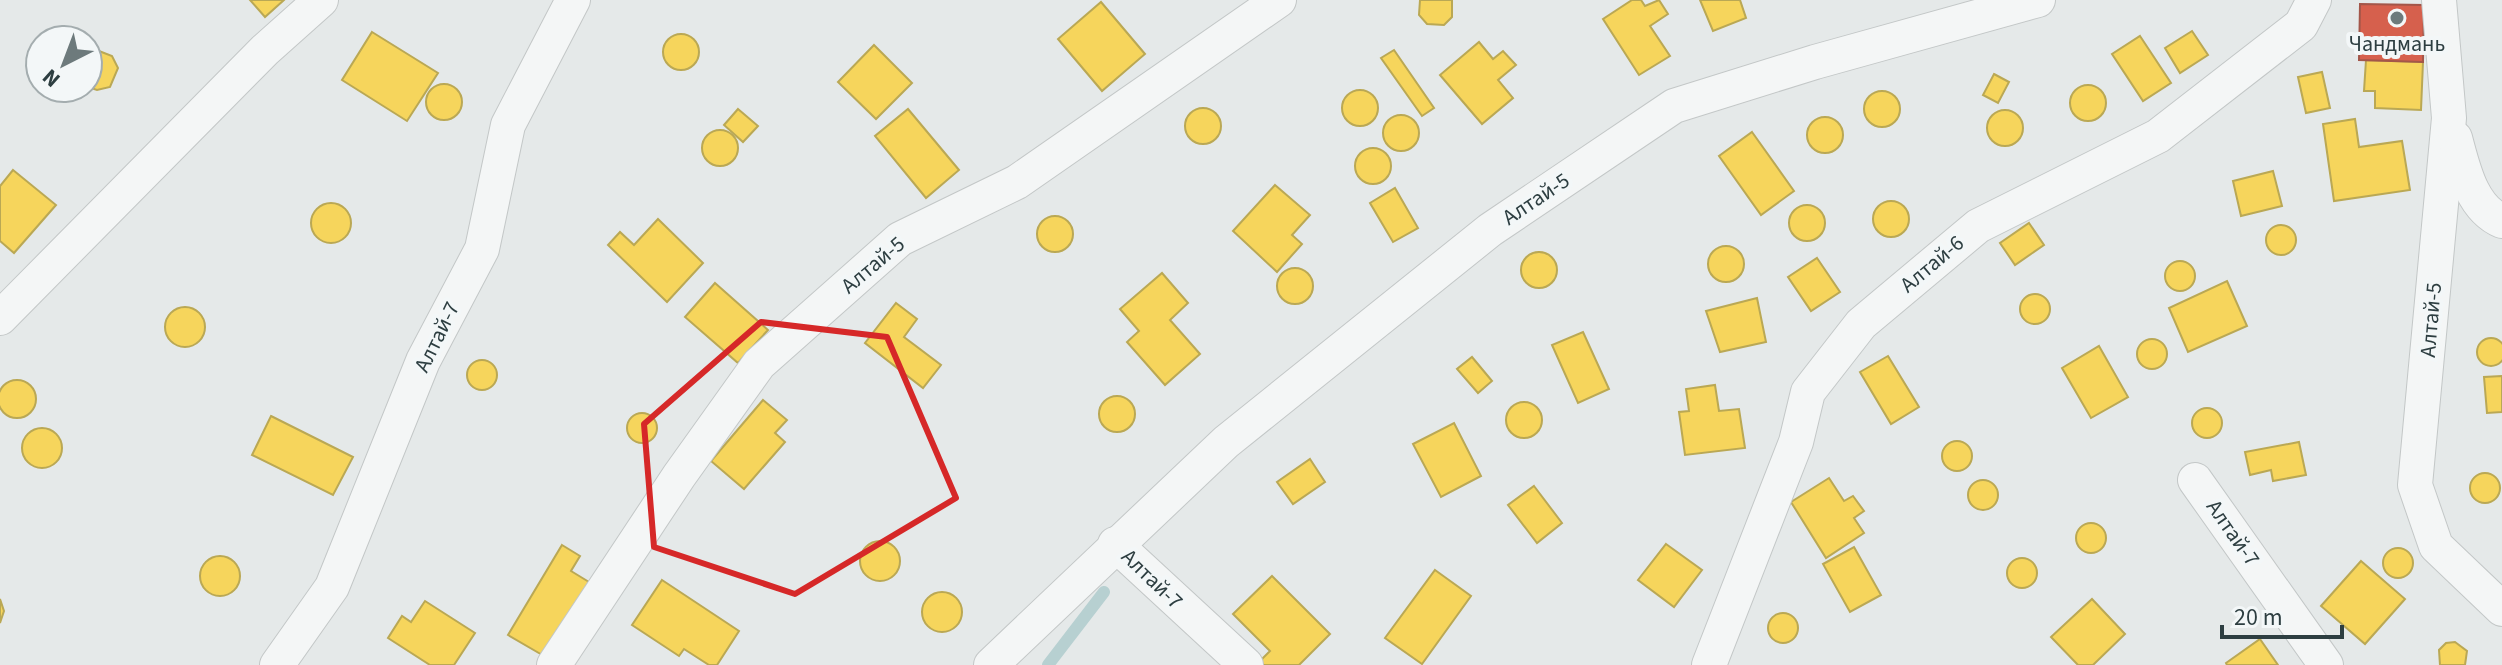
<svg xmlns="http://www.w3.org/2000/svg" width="2502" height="665" font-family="'Source Sans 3',sans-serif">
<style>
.homes{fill:#f6d55c;stroke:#baa854;stroke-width:2}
.shops{fill:#d6604d;stroke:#a35649;stroke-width:2}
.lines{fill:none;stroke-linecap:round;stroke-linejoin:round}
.stream{stroke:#b7d0d1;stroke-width:12}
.minor-casing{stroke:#c3c7c7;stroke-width:36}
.minor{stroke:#f4f6f6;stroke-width:34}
.marked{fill:none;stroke:#d62828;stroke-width:6;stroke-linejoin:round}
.poi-dot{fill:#6d7a7c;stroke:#f3f7f8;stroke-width:3}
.labels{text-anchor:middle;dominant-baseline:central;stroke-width:8;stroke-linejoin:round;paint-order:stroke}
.poi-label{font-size:22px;fill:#2d3e41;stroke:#f3f7f8}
.street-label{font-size:22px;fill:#2d3e41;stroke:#f3f7f8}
</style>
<rect width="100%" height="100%" fill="#e5e9e9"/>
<!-- homes -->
<g class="homes">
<polygon points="250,0 284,0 265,17"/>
<polygon points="1420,0 1452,0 1452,17 1444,25 1427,24 1419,15"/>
<polygon points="1632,0 1641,0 1645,6 1659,0 1668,14 1650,26 1670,56 1639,75 1603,19"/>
<polygon points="1700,0 1740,0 1746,18 1713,31"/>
<polygon points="1101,2 1145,54 1102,91 1058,39"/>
<polygon points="2192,31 2208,55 2180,73 2165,48"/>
<polygon points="372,32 438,73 407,121 342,80"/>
<circle cx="681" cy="52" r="18"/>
<polygon points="2140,36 2171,83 2143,101 2112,54"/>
<polygon points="1479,42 1493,59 1503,51 1516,65 1498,80 1513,98 1482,124 1440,75"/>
<polygon points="874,45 912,83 876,119 838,82"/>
<polygon points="1394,50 1434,108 1422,116 1381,58"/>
<polygon points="99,51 112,56 118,68 110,87 97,90 88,87 88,54"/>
<polygon points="40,52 40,86 32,80 30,68"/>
<polygon points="2366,60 2423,62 2421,110 2375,108 2375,91 2364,91"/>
<polygon points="2322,72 2330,108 2306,113 2298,77"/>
<polygon points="1994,74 2009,82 1998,103 1983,95"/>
<circle cx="444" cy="102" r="18"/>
<circle cx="2088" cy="103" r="18"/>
<circle cx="1360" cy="108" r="18"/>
<circle cx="1882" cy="109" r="18"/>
<circle cx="1203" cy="126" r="18"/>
<polygon points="738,109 758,126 743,142 724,125"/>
<polygon points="908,109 959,170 926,198 875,136"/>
<circle cx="2005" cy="128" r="18"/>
<circle cx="1401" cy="133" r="18"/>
<circle cx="1825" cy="135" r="18"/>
<polygon points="2355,119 2359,147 2402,141 2410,190 2334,201 2323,124"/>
<circle cx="720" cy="148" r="18"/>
<polygon points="1752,132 1794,191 1761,215 1719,156"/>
<circle cx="1373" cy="166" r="18"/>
<polygon points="13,170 56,205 14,253 0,241 0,186"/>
<polygon points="2273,171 2282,206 2241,216 2233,181"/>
<polygon points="1275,185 1310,215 1292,235 1302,244 1277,272 1233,231"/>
<polygon points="1395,188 1418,228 1393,242 1370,203"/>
<circle cx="1891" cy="219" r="18"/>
<circle cx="331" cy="223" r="20"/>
<circle cx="1807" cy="223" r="18"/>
<circle cx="1055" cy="234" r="18"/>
<polygon points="658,219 703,263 667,302 608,245 620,232 634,245"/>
<polygon points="2029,223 2044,245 2015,265 2000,243"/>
<circle cx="2281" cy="240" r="15"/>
<circle cx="1726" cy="264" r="18"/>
<circle cx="1539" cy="270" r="18"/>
<polygon points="1817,258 1840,292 1811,311 1788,277"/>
<circle cx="2180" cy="276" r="15"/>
<circle cx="1295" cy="286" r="18"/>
<polygon points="1162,273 1188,303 1170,320 1200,354 1165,385 1127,342 1139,331 1120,309"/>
<polygon points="2227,281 2247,326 2188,352 2169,308"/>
<polygon points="715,283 768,330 738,363 685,317"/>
<circle cx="2035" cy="309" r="15"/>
<polygon points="1757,298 1766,342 1720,352 1706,311"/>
<polygon points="896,303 917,319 904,337 941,365 923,388 865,343"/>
<circle cx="185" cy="327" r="20"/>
<polygon points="1583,332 1609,389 1578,403 1552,345"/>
<circle cx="2491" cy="352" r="14"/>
<circle cx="2152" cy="354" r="15"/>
<polygon points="2099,346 2128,397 2091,418 2062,368"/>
<polygon points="1888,356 1919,407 1891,424 1860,372"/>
<polygon points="1472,357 1492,381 1478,393 1457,369"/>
<circle cx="482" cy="375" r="15"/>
<polygon points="2502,376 2502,412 2487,413 2484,377"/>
<circle cx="17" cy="399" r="19"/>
<polygon points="1715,385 1719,411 1739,409 1745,448 1685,455 1679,412 1689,411 1686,389"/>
<circle cx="1117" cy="414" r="18"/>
<polygon points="763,400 787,420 775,433 785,442 744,489 711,461"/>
<circle cx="1524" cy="420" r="18"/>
<circle cx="2207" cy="423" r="15"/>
<circle cx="642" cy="428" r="15"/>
<polygon points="271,416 353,457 333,495 252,455"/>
<polygon points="1454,423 1481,476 1441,497 1413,444"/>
<circle cx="42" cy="448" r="20"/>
<circle cx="1957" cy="456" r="15"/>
<polygon points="2299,442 2306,475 2273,481 2271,470 2250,475 2245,452"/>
<polygon points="1310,459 1325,482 1293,504 1277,482"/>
<circle cx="2485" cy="488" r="15"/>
<polygon points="1829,478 1844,501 1853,496 1864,511 1854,518 1864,533 1826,558 1791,502"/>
<circle cx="1983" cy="495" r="15"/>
<polygon points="1534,486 1562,523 1537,543 1508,505"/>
<circle cx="2091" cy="538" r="15"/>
<circle cx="880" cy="561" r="20"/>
<polygon points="1666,544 1702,570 1674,607 1638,580"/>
<polygon points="562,545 580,556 571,571 589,582 544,656 508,635"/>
<polygon points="1854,547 1881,595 1850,612 1823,564"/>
<circle cx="2398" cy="563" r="15"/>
<circle cx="220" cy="576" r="20"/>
<circle cx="2022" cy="573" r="15"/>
<polygon points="2361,561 2405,599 2365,644 2321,606"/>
<polygon points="1435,570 1471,596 1422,664 1385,638"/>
<polygon points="1272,576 1330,634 1299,665 1262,665 1259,662 1270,651 1233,614"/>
<polygon points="662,580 739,631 717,665 709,665 684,649 679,656 632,625"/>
<circle cx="942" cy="612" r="20"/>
<polygon points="0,599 4,611 0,623"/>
<polygon points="2092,599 2125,634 2093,665 2078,665 2051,637"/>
<polygon points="425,601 475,633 454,665 430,665 388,638 402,616 411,622"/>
<circle cx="1783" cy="628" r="15"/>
<polygon points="2260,639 2278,665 2227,665 2226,663"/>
<polygon points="2455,642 2467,651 2465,665 2440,665 2439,650 2446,643"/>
</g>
<!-- shops -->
<polygon class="shops" points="2360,4 2424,5 2423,62 2359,60"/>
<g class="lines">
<!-- stream -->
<polyline class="stream" points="1048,665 1104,592"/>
<defs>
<g id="minor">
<polyline points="2439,0 2449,118 2415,485 2436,546 2502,609"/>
<path d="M2455,138C2463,167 2471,208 2502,221"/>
<polyline points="0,318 265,50 321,0"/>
<polyline points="2195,480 2326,665"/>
<polyline points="1115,544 1246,665"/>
<polyline points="277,665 332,587 423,361 482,249 508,125 573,0"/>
<polyline points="554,665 679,476 759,364 900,239 1017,182 1279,0"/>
<polyline points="991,665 1226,442 1490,230 1674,106 1815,62 2038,0"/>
<polyline points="1709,665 1796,442 1808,392 1861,324 1978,226 2158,136 2301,25 2314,0"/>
</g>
</defs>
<!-- minor casing -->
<use href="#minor" class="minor-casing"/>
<!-- minor -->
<use href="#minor" class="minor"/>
</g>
<!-- marked area -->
<path class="marked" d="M761,322L887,337L956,498L795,594L654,547L644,424Z"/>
<!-- markers -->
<circle class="poi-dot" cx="2397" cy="18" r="8"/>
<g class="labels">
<!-- poi labels -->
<g class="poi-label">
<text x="2397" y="44">Чандмань</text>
</g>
<!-- street labels -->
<g class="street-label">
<text transform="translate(1536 199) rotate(-34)">Алтай-5</text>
<text transform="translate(1932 264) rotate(-40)">Алтай-6</text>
<text transform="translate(873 265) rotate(-40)">Алтай-5</text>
<text transform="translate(2431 320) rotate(-85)">Алтай-5</text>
<text transform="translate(437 337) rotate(-64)">Алтай-7</text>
<text transform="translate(2233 533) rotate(55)">Алтай-7</text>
<text transform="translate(1152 579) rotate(44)">Алтай-7</text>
</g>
</g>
<!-- north arrow -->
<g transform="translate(64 64) rotate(222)"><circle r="38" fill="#f3f7f8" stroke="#a4adaf" stroke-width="2"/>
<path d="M0-6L14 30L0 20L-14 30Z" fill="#6d7a7c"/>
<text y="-12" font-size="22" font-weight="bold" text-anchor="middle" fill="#2d3e41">N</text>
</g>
<!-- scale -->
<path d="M2222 625v12h120v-12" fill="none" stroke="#2d3e41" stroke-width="4"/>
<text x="2234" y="625" font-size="24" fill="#2d3e41" stroke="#f3f7f8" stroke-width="6" paint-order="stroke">20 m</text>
</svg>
